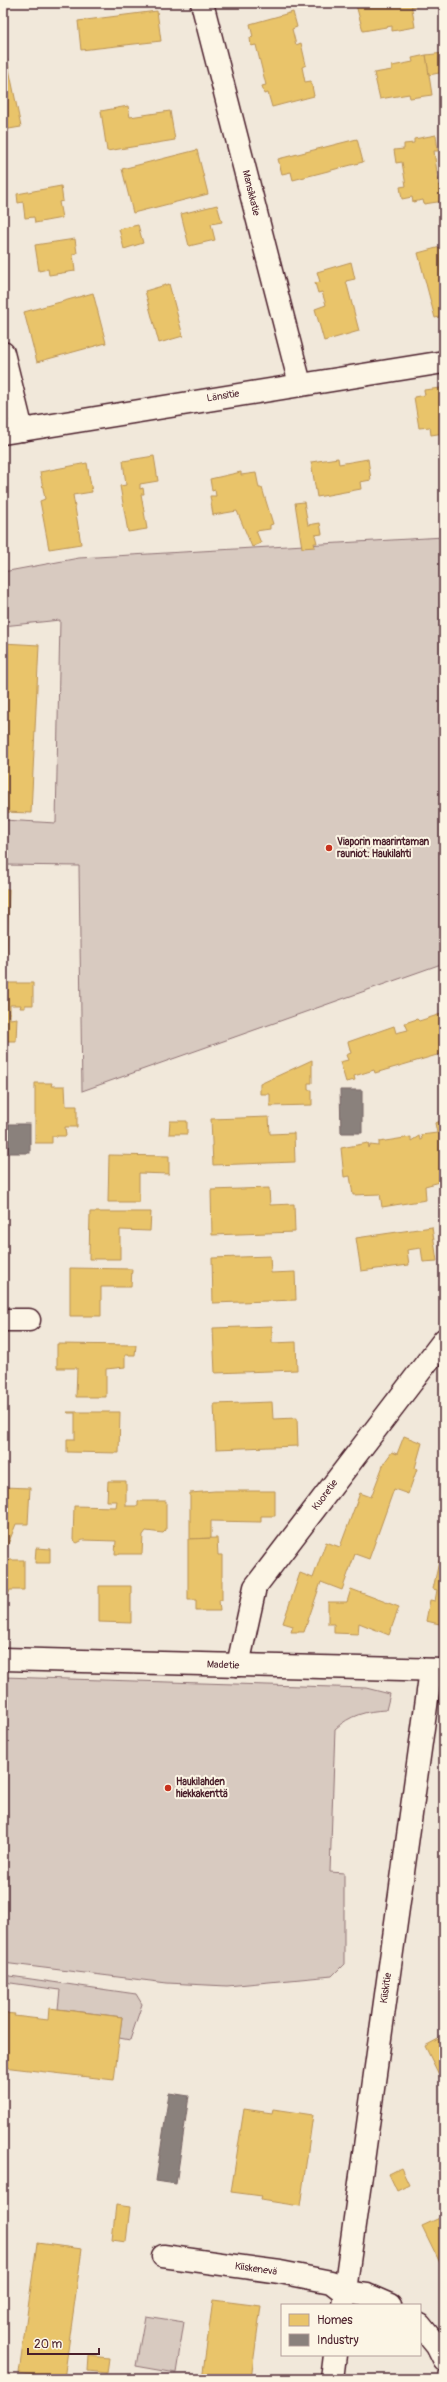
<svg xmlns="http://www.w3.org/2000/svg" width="447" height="2382" font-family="Pangolin,sans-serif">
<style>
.green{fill:#d8cac0;stroke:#917476}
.homes{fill:#e9c46a;stroke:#b99257}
.industry{fill:#8a817c;stroke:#776464}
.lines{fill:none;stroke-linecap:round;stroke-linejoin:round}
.street-casing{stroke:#4a1f2b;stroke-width:25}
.street{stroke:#fcf5e5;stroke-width:22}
.poi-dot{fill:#c8321e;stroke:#fcf5e5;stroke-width:1.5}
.labels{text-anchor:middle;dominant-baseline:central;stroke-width:4;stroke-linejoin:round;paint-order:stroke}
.street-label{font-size:10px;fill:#4a1f2b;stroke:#fcf5e5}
.poi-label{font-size:10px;font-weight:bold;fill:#4a1f2b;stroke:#fcf5e5;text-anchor:start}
</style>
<rect width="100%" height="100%" fill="#f1e8da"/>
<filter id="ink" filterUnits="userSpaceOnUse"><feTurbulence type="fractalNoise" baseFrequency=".025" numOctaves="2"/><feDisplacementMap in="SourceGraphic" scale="8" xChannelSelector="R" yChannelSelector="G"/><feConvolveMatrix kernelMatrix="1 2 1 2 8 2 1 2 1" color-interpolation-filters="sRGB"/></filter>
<g filter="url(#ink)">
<!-- green -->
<g class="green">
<polygon points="444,537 444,963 82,1091 79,866 3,865 3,820 56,823 60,620 3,626 3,572 79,558"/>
<path d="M3,1677L366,1688L390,1694L386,1710C366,1711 350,1715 335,1729L330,1872L344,1873V1964L332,1976L227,1986L167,1983L3,1963Z"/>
<polygon points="3,1975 136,1994 142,2004 130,2040 119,2038 122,2017 58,2009 60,1990 4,1982 3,1989"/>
<polygon points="145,2316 184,2322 176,2373 136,2366"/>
</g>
<!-- homes -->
<g class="homes">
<polygon points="370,3 411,3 415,27 392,31 392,26 363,31 356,5"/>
<polygon points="411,3 437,3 412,7"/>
<polygon points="157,11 161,41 81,50 78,21"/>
<polygon points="293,12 297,27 292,29 296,45 301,43 306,65 302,67 305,82 311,81 314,96 272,107 268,93 264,94 262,86 266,85 256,45 251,46 250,38 253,37 250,24"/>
<polygon points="444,53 444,72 429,75 426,55"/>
<polygon points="426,55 432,95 410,98 409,94 380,99 374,73 392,70 392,66 413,62 412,58"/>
<polygon points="7,59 21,127 3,130 3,60"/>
<polygon points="128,106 130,117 170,111 175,140 107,151 101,111"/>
<polygon points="436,135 438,151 434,151 439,186 444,185 444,201 424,204 423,200 413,202 412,197 402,199 400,187 406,186 402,162 396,163 394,150 404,149 404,144 414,143 414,139"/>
<polygon points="357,139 363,162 293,180 291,172 282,174 278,159"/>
<polygon points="197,150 208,194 133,213 122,169"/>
<polygon points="61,186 63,201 59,202 62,218 35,223 34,217 25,218 23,202 18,203 17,194"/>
<polygon points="217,205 222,222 211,224 215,240 189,246 181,214"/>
<polygon points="138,225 143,243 124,249 119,229"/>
<polygon points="75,239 77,253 73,254 75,271 49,275 48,269 39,271 35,245"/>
<polygon points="444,246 444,276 442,277 444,316 435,318 418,253"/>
<polygon points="351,262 355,279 346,281 359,331 324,341 315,309 326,305 322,292 318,293 315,283 320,282 317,272"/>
<polygon points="169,284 183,336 159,343 145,291"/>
<polygon points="93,293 106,343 37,362 24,312"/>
<polygon points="441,388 444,392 444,433 431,435 430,427 419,428 414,397 425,395 424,390"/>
<polygon points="154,456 158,481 140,484 140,489 143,488 144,494 141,494 147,529 128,532 120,486 126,485 123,461"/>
<polygon points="338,458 339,464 368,459 371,480 360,482 361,489 317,497 311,462"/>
<polygon points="87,463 92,492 73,495 81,544 49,549 40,501 45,499 40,472"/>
<polygon points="241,472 241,475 256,473 259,488 262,488 273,524 270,525 270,529 256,531 261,543 252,547 237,511 213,515 210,496 216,496 215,490 212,491 210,479"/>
<polygon points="304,502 308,525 320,523 322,534 315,535 317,543 314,543 315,547 302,548 295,503"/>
<polygon points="3,643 39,645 31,813 3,812"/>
<polygon points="3,889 9,889 7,957 3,957"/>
<polygon points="3,983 33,983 33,1005 25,1005 25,1008 20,1008 21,1005 10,1005 10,1019 17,1018 16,1041 3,1041"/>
<polygon points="444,1013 444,1053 375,1073 374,1070 354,1076 355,1080 346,1082 340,1062 348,1060 346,1055 351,1053 348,1042 394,1026 396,1033 408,1030 405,1023 417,1019 419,1021"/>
<polygon points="312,1060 312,1083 308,1083 308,1090 312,1090 312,1105 270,1106 270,1094 260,1094 260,1084"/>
<polygon points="35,1083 52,1083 51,1086 65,1086 66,1106 77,1106 77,1127 65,1127 66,1136 52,1136 52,1143 35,1143"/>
<polygon points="269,1117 270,1134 294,1133 295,1162 213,1165 211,1119"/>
<polygon points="444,1120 444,1181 425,1186 426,1200 382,1207 380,1194 353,1195 350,1176 344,1177 341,1148 368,1143 369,1148 370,1145 379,1146 379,1142 411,1137 411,1141 419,1136 420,1140 422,1139 421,1135 437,1133 435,1123"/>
<polygon points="170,1121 187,1121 187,1134 169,1134"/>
<polygon points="109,1155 169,1156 169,1174 139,1173 139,1202 108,1202"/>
<polygon points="269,1188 270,1205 294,1204 295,1232 212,1235 211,1190"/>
<polygon points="90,1212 151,1212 150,1231 120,1230 120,1259 89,1259"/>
<polygon points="432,1227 437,1261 423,1262 421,1248 407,1250 409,1265 361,1271 356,1238"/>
<polygon points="270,1256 271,1273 295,1272 296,1300 213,1303 212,1258"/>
<polygon points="70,1268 132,1269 131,1287 101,1287 101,1316 70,1316"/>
<polygon points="272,1326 272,1343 296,1342 297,1370 215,1373 213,1328"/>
<polygon points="57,1344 136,1345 135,1355 125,1355 125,1367 106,1369 106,1397 76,1397 77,1368 57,1368"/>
<polygon points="272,1402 273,1419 297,1418 298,1446 216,1449 214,1404"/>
<polygon points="67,1412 120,1412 119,1453 67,1452 67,1439 75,1439 75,1413 68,1413"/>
<polygon points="404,1436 422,1443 415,1468 417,1469 408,1494 394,1489 369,1559 355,1554 342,1590 321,1582 304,1632 291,1632 293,1626 283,1623 300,1573 313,1578 326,1542 340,1547 360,1493 371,1497 384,1463 392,1452 397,1454"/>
<polygon points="108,1481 126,1481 126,1506 138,1506 138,1501 166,1501 166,1530 163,1533 146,1531 143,1535 142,1554 115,1554 116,1541 83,1540 77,1543 73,1540 74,1506 116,1507 117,1501 107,1501"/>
<polygon points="3,1487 30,1488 28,1524 16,1524 3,1557"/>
<polygon points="215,1491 275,1491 275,1516 261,1516 261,1522 211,1521 211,1538 190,1539 190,1493"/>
<polygon points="217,1538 218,1555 222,1555 222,1600 219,1600 220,1611 196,1611 196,1600 188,1600 188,1539"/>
<polygon points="36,1548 50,1549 50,1563 35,1563"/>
<polygon points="442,1548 444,1549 444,1625 426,1621 430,1600 435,1601 437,1590 433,1589"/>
<polygon points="3,1560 24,1560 24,1590 10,1590 3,1609"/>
<polygon points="99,1586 131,1586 131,1623 99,1622"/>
<polygon points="351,1589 399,1607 389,1635 359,1623 358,1634 334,1633 334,1624 328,1624 328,1602 347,1602"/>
<polygon points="49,2008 122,2017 114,2080 3,2067 3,2013 15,2014 14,2016 48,2020"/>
<polygon points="444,2036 444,2085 425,2046"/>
<polygon points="244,2109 272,2113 273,2109 313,2115 300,2206 261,2200 262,2196 231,2192"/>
<polygon points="401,2168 409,2185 397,2191 389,2174"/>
<polygon points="116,2205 130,2207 126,2242 112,2240"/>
<polygon points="444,2216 444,2271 422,2226"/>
<polygon points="37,2243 82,2249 64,2379 19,2373"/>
<polygon points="213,2300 261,2306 251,2379 202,2379"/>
<polygon points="89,2356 109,2358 107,2373 88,2371"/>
</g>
<!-- industry -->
<g class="industry">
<polygon points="340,1090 362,1090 362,1133 341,1133"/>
<rect x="8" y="1124" width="22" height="29"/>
<polygon points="169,2093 189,2096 176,2184 156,2181"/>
</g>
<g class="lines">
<defs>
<g id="street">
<polyline points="202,3 300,384"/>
<polyline points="3,353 22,430"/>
<polyline points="3,433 444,362"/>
<polyline points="3,1320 29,1320"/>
<polyline points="3,1659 444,1670"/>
<polyline points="238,1665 255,1587 444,1340"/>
<polyline points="163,2256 280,2272 331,2282 344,2292 367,2295 390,2305"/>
<polyline points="343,2305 431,1670"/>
<polyline points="420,2325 437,2346 444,2360"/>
<polyline points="332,2379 335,2355"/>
</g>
</defs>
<!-- street casing -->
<use href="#street" class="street-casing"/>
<!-- street -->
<use href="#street" class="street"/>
</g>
</g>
<!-- markers -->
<g class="poi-dot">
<circle cx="329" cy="848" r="4"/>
<circle cx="168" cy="1788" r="4"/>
</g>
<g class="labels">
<!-- street labels -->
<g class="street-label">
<text transform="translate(251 193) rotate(76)">Mansikkatie</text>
<text transform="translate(223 396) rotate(-9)">Länsitie</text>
<text transform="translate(325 1495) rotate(-53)">Kuoretie</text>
<text transform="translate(223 1665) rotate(2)">Madetie</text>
<text transform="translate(386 1988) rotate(-82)">Kiiskitie</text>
<text transform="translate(256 2269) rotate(8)">Kiiskenevä</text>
</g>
<!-- poi labels -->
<g class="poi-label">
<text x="337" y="842">Viaporin maarintaman<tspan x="337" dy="12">rauniot: Haukilahti</tspan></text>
<text x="176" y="1782">Haukilahden<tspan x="176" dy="12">hiekkakenttä</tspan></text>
</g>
</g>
<!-- margin -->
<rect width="447" height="2382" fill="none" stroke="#fcf5e5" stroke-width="16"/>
<rect x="8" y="8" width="431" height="2366" fill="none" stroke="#4a1f2b" stroke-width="1.5" filter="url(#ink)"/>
<!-- legend -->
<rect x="281" y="2304" width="140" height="52" fill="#fcf5e5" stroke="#b59f9b"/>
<rect x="289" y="2314" width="20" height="12" fill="#e9c46a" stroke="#b59f9b"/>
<text x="317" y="2324" font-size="12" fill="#4a1f2b">Homes</text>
<rect x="289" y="2334" width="20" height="12" fill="#8a817c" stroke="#b59f9b"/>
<text x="317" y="2344" font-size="12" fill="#4a1f2b">Industry</text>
<!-- scale -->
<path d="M28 2348v6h71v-6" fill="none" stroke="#4a1f2b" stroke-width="2"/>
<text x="34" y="2348" font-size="12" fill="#4a1f2b" stroke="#fcf5e5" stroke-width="3" paint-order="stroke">20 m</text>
</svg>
